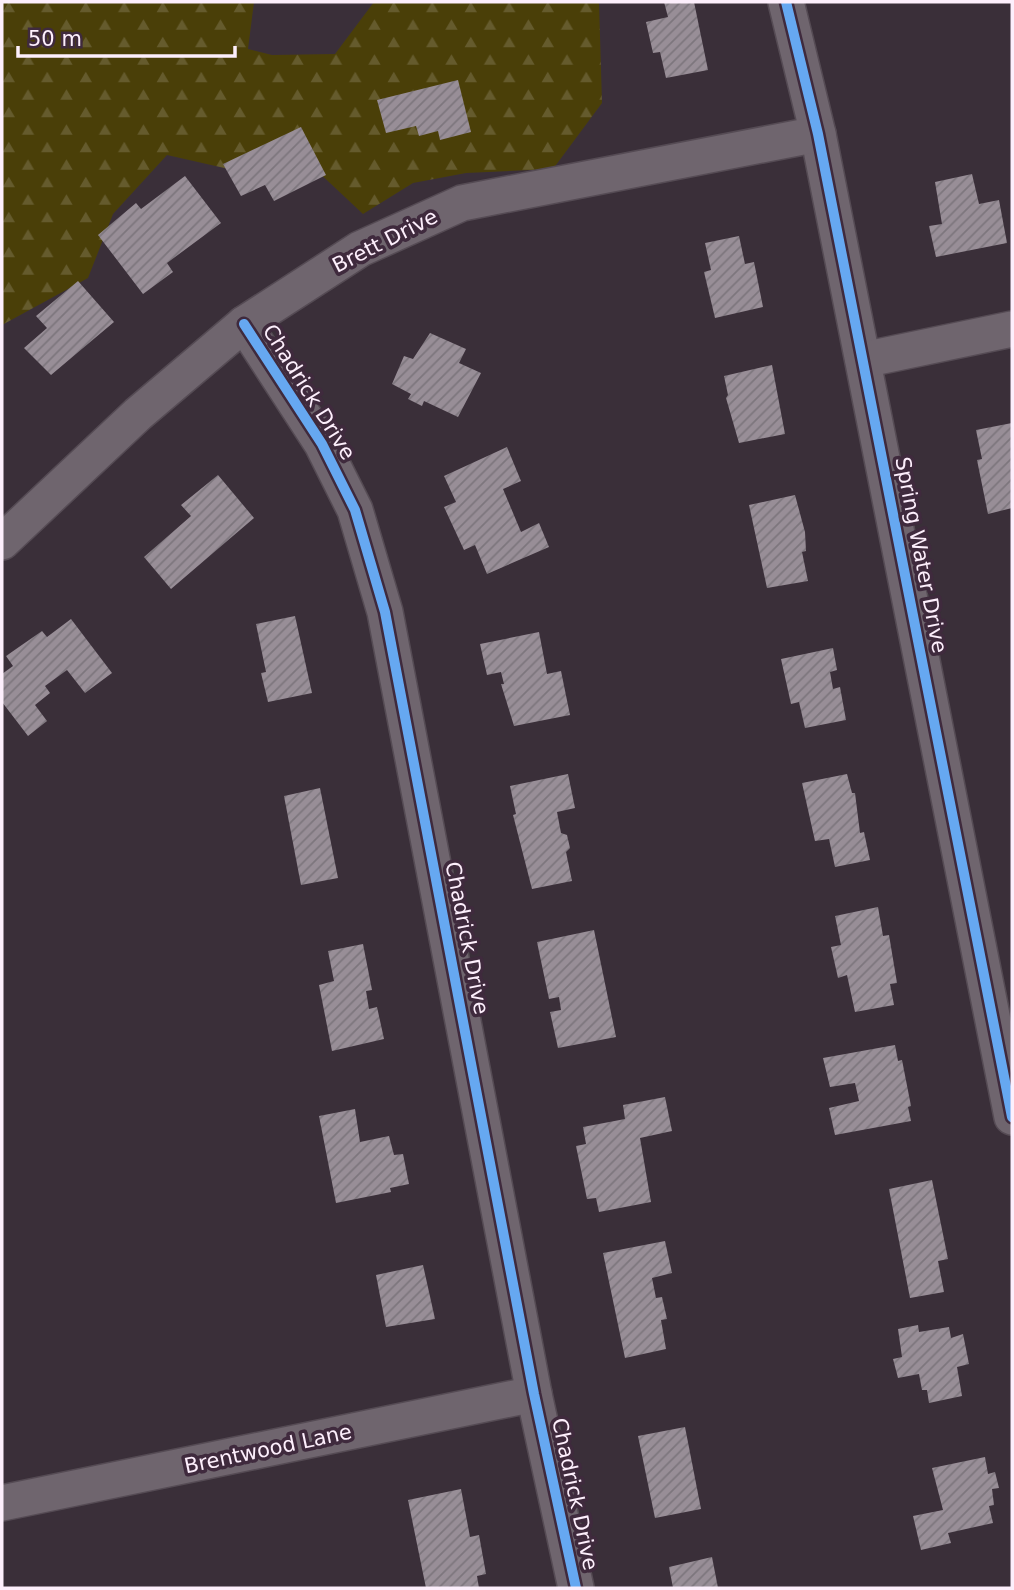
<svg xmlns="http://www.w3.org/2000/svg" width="1014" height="1590" font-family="'DejaVu Sans',sans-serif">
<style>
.forest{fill:url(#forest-firs)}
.building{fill:url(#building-hatch)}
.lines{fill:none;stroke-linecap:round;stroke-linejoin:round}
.street-casing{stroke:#554b54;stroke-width:38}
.street{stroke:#6f656e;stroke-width:35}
.cycleway-casing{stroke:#3f2a3d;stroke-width:15}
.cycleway{stroke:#66a8f1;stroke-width:10}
.labels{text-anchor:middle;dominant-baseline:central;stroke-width:7;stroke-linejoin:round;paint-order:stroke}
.street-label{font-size:21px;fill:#fdeffc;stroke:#3f2a3d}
</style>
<defs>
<pattern id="forest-firs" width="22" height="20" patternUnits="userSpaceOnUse" patternTransform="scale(1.75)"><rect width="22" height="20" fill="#4a3f08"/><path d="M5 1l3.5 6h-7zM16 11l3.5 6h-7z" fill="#655b2d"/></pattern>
<pattern id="building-hatch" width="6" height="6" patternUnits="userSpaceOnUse" patternTransform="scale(1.75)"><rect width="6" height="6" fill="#988e97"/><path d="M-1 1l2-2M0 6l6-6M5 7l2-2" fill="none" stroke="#7d767d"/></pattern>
</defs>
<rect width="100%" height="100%" fill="#3a2f39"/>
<!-- forest -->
<polygon class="forest" points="2,2 254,2 248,49 272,55 335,54 374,2 599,2 602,103 553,169 466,173 413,183 363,214 298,153 242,172 167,155 113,214 88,278 2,325"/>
<!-- building -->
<g class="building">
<polygon points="664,2 694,2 708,70 666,78 660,52 653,53 646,22 668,17"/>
<polygon points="458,80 471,132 440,140 438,131 419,136 416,126 386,133 377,100"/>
<polygon points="301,127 326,175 274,201 265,185 241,196 223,164"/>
<polygon points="972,174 979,204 999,200 1007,243 936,257 929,226 942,224 935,182"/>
<polygon points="185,176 221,223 167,263 173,272 143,294 98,235 136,203 141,209"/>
<polygon points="739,236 745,264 754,262 763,307 715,318 704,272 711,270 705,243"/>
<polygon points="78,281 114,322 51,375 24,348 47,328 36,316"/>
<polygon points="430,333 466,349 459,363 481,373 458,417 424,401 422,406 408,399 411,394 392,384 404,356 413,359"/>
<polygon points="772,365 785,434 739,443 726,398 728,395 724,376"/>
<polygon points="1012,423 1012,508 988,514 977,460 982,459 976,430"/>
<polygon points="507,447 521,481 503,489 521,532 539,523 549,547 487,574 475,545 464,550 444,507 456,502 444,476"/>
<polygon points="218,475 254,518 171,589 144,557 191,516 181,505"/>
<polygon points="795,495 805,532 806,551 802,552 808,581 767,588 749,505"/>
<polygon points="295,616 312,693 268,702 261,673 266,672 256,624"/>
<polygon points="71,619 112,673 85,693 67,670 45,686 50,693 35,705 47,721 28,736 2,702 2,674 13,666 6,656 42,631 47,637"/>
<polygon points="539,632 547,674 561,671 570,715 514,726 501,684 504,684 501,672 487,675 480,644"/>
<polygon points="833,648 837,670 830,672 833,689 840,687 846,720 805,728 799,702 791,704 781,659"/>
<polygon points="568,774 575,808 557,812 561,833 567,835 570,848 566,852 572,881 532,889 513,815 516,814 510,786"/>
<polygon points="847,774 852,793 855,793 860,833 864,832 870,860 835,867 829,839 815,841 802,783"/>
<polygon points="320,788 338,878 301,885 284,796"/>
<polygon points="878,907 883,936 889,935 897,983 890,984 894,1005 855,1012 847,975 838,978 831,947 841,945 835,916"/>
<polygon points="594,930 616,1037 558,1048 550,1012 561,1010 559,997 549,999 537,942"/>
<polygon points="363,944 372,990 366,991 369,1009 377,1007 384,1039 332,1051 319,985 334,981 328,951"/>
<polygon points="895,1045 898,1061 902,1060 911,1106 908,1107 911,1121 835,1135 829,1108 859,1101 855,1083 830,1087 823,1058"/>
<polygon points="665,1097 672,1131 640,1138 651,1202 599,1212 596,1198 587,1199 576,1146 586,1144 583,1127 625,1119 623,1105"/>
<polygon points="355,1109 360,1142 389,1136 394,1155 403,1154 409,1184 390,1188 391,1192 336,1203 319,1116"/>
<polygon points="932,1180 948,1259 938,1261 944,1292 910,1298 889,1189"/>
<polygon points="665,1241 672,1273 652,1278 656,1298 662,1297 667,1319 661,1320 666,1349 625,1358 603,1253"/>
<polygon points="423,1265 435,1319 386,1327 376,1275"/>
<polygon points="918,1325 919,1332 949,1327 951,1338 963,1334 969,1364 957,1367 962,1396 929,1403 927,1390 922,1390 919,1374 898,1378 893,1359 902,1357 898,1329"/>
<polygon points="685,1427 701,1509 655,1518 638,1436"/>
<polygon points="985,1457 988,1474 995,1472 999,1488 992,1489 994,1505 989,1506 993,1523 948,1533 951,1543 921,1550 913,1516 943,1510 932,1468"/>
<polygon points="461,1489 470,1537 479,1535 486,1574 477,1576 479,1588 426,1588 408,1500"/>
<polygon points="712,1557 718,1588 673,1588 669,1567"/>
</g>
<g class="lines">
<defs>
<g id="street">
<polyline points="786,2 818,134 1012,1117"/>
<polyline points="244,324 322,444 355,510 385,612 534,1394 576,1588"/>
<polyline points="863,360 1012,329"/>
<polyline points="2,542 138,414 244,324 360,249 462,203 818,134"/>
<polyline points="2,1503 534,1394"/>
</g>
</defs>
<!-- street casing -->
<use href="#street" class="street-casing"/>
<!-- street -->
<use href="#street" class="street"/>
<defs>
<g id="cycleway">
<polyline points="786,2 818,134 1012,1117"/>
<polyline points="244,324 322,444 355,510 385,612 534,1394 576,1588"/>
</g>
</defs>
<!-- cycleway casing -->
<use href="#cycleway" class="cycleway-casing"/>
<!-- cycleway -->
<use href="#cycleway" class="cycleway"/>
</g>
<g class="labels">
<!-- street labels -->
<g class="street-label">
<text transform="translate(385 241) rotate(-27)">Brett Drive</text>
<text transform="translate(309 392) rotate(58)">Chadrick Drive</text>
<text transform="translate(921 555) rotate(79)">Spring Water Drive</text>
<text transform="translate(467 938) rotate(79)">Chadrick Drive</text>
<text transform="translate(268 1449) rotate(-12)">Brentwood Lane</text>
<text transform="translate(575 1494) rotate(78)">Chadrick Drive</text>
</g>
</g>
<!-- border -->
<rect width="1014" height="1590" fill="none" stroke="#fdeffc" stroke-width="7"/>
<!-- scale -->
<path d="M18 46v10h217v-10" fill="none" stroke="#fdeffc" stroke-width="3.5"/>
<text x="28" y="46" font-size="21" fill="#fdeffc" stroke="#3f2a3d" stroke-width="5" paint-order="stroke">50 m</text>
</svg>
